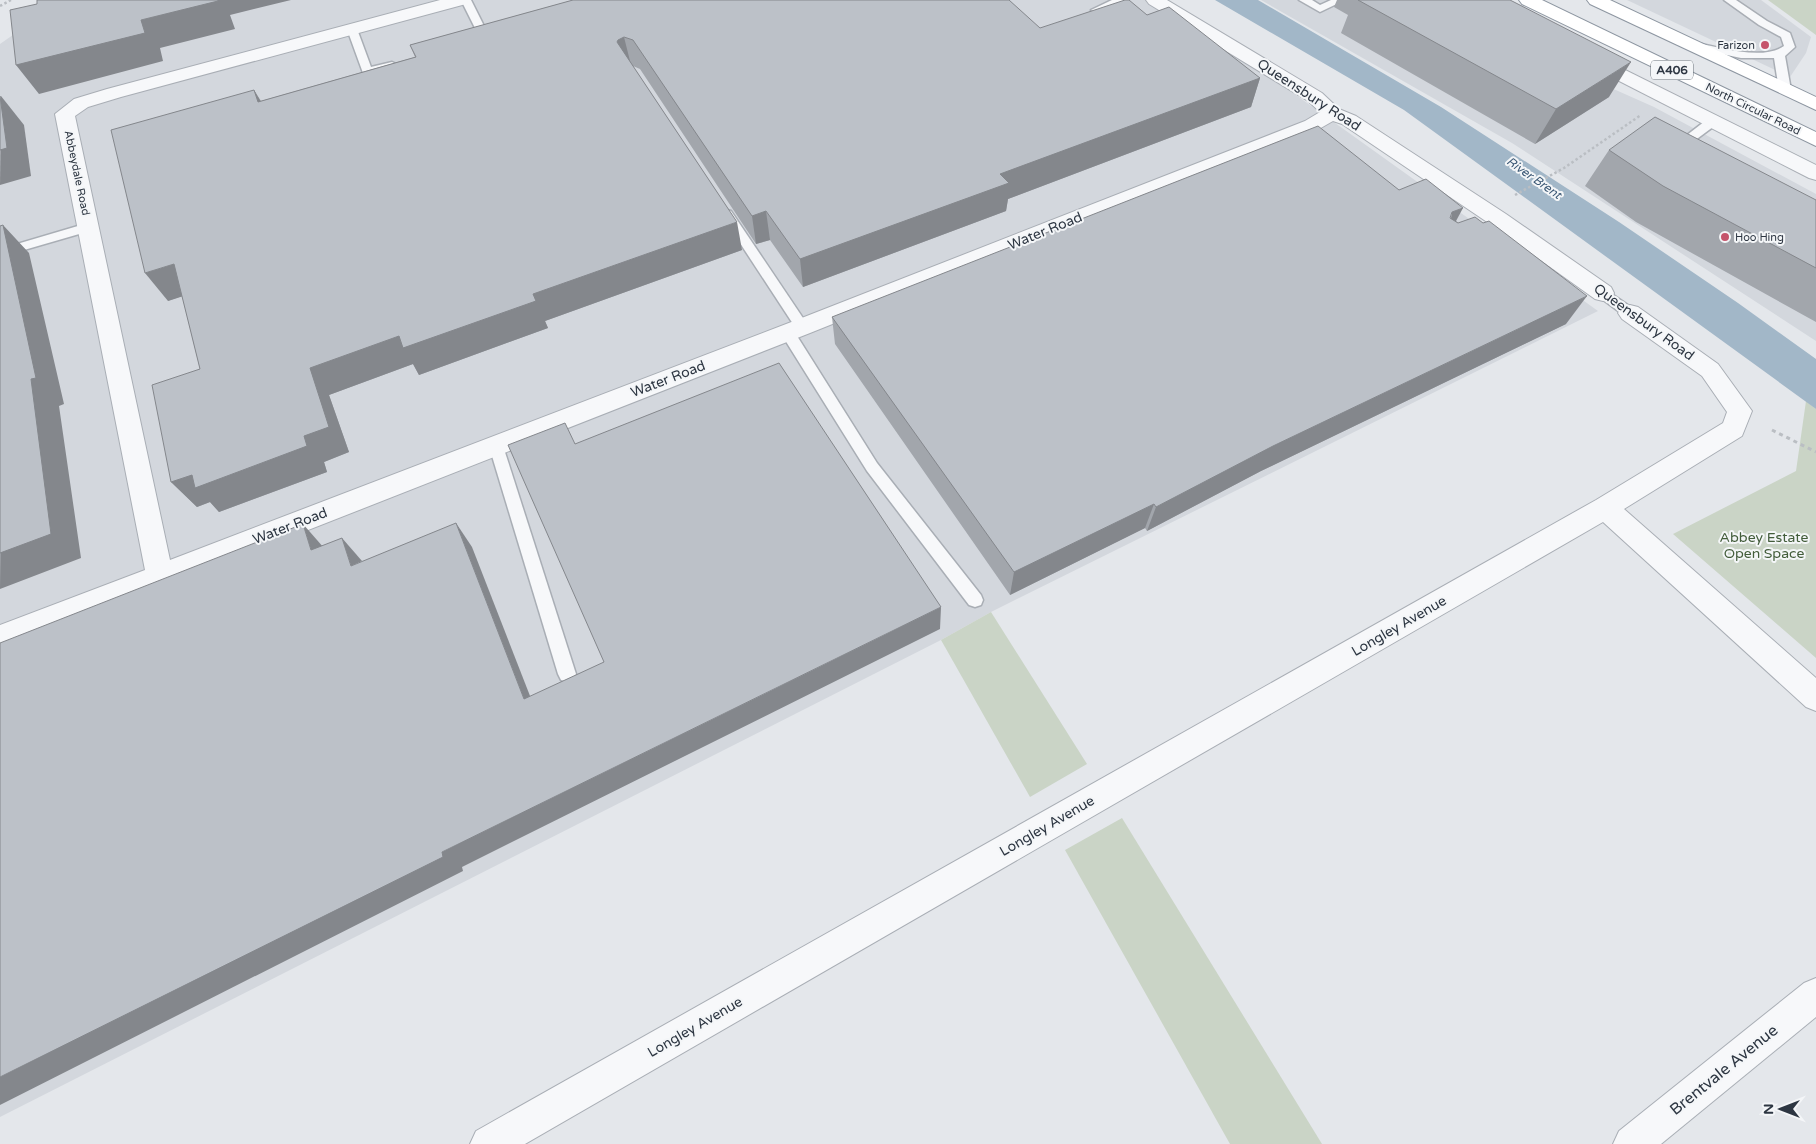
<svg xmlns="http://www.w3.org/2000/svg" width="1816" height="1144" font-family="'Varela Round',sans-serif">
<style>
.built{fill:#d3d7dd}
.green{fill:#cad4c6}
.water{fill:#a2b7c8}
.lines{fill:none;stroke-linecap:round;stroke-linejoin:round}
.service-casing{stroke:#a9aeb5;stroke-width:3}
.minor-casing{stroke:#a9aeb5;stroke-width:2}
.trunk-casing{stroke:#8d96a1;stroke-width:2}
.path-far1{stroke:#babec3;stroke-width:2.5;stroke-dasharray:2.5 2.5;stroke-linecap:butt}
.path{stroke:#babec3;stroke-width:3;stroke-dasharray:4 4;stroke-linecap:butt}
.service{fill:#f7f8fa;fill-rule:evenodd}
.minor{fill:#f7f8fa;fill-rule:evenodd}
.trunk{fill:#fff;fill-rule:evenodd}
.wall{fill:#a2a6ac}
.shaded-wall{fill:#84878c}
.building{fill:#bcc1c8;stroke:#84878c}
.poi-dot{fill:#c5546b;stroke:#f4f6f8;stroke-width:2}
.labels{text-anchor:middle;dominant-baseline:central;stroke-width:4;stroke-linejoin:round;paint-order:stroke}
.far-poi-label{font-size:11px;fill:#2d3642;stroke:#f4f6f8;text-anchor:end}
.far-street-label{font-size:11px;fill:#2d3642;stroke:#f4f6f8}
.shield{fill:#f4f6f8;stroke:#697079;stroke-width:1}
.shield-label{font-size:12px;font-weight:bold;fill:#2d3642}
.far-water-label{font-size:12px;font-style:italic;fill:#3a5774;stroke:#f4f6f8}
.street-label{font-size:14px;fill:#2d3642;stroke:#f4f6f8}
.park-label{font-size:14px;fill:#435d3b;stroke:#f4f6f8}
.near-street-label{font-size:16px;fill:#2d3642;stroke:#f4f6f8}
</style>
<rect width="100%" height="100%" fill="#e4e7eb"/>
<!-- built -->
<g class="built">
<polygon points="81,0 1163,0 1598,311 991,612 941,640 0,1117 0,44 40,16"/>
<polygon points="1261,0 1441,0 1600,83 1654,107 1816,194 1816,341 1512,143"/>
<polygon points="1627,0 1761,0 1811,37 1806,53 1790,77"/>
</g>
<!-- green -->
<g class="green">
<polygon points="1768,0 1816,0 1816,35"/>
<polygon points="1806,401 1816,409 1816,658 1673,534 1796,471"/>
<polygon points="991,612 1087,764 1030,797 941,640"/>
<polygon points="1122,818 1322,1144 1230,1144 1065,850"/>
</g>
<!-- water -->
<polygon class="water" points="1215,0 1258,0 1441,107 1619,222 1738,303 1816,359 1816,409 1404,110"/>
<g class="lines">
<defs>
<g id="service">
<polygon points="461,0 471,0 491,40 490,42 482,42"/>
<polygon points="1112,0 1126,0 1100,12 1096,13 1091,10"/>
<polygon points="1299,0 1312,0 1320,5 1331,0 1345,0 1320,12"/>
<path d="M1724,0H1736L1767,21L1790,33L1795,47L1785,56L1791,90L1789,92H1781L1779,90L1774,58H1741L1689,47L1688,45L1693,42C1717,47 1763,61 1784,46L1781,37L1759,25Z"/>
<polygon points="352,26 357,29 371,67 392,62 398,65 396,67 367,74 363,73 347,29"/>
<path d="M1713,117L1719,121L1717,124L1690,144L1696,149L1694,152C1688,153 1680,151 1676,145L1678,142L1709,118Z"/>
<polygon points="727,210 731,211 807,324 809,327 807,330 797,330 721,214"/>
<polygon points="88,223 93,224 94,227 93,230 0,257 0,249"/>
<polygon points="1603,288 1635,310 1637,313 1635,316 1625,316 1598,296 1596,293 1598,290"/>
<polygon points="787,327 792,328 877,463 981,595 983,600 981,605 975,607 969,605 867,471 780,332 782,328"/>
<polygon points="496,440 501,442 503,446 576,674 573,680 567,682 561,680 558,674 489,446 491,442"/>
</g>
<g id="minor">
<polygon points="440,0 469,0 466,4 121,97 88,107 75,116 170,560 794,321 1305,121 1320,112 1308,101 1149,4 1146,0 1167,0 1322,93 1339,109 1356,116 1506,214 1611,287 1614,293 1611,299 1603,301 1595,299 1490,224 1342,124 1333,121 1319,129 810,333 0,651 0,625 145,570 55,114 74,99 107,89"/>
<polygon points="1591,53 1816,165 1816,180 1809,178 1584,63 1582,59 1584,55"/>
<polygon points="1630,305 1638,307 1718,364 1752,411 1742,436 1624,509 1816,678 1816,711 1806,707 1603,522 525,1144 470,1144 476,1131 1596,500 1723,423 1727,412 1702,376 1622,319 1618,313 1622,307"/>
<polygon points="1816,978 1816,1017 1661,1144 1613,1144 1619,1131 1804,983"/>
</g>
<g id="trunk">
<polygon points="1519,0 1542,0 1816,132 1816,146 1522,4"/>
<polygon points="1587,0 1610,0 1816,97 1816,110 1590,4"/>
</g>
</defs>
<!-- service casing -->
<use href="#service" class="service-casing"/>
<!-- minor casing -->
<use href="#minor" class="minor-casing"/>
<!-- trunk casing -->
<use href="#trunk" class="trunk-casing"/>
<!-- path-far1 -->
<g class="path-far1">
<polyline points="0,6 11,0"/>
<polyline points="1515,195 1564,168 1641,115"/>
</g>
<!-- path -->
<polyline class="path" points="1772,430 1816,452"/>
<!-- service -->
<use href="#service" class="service"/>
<!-- minor -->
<use href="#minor" class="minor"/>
<!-- trunk -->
<use href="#trunk" class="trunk"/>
</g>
<!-- wall -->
<g class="wall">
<polygon points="573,0 1040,28 1147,15 1260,78 1251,107 1008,199 1006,211 803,287 770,240 756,244 640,69 633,66 742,250 545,321 548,328 419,375 413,364 329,395 349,452 324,462 327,472 219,512 210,502 197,507 171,482 200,369 182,296 168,301 254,90 261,101 415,57 410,45"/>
<polygon points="1337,0 1510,0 1609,97 1535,144 1341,33 1348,15 1334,7"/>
<polygon points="1609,150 1816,200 1816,322 1636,222 1585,186"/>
<polygon points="1456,221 1566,324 1261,471 1147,531 1145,528 1010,595 835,344 832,317"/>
</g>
<!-- shaded-wall -->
<g class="shaded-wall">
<polygon points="218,0 291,0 230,15 235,29 160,48 163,61 39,94 16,65 141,20"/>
<polygon points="624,37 631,65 617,42 618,40"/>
<polygon points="1631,62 1609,97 1535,144 1556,109"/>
<polygon points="1260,78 1251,107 1008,199 1006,211 803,287 800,259 1000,174"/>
<polygon points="254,90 271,119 258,102"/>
<polygon points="1,96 24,125 31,176 0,185"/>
<polygon points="1463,208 1448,236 1452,212"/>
<polygon points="766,211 770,240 756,244 752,216"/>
<polygon points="737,222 742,250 545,321 548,328 419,375 413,364 329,395 349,452 324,462 327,472 219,512 210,502 197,507 171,482 304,436 310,368 399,336 533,294"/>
<polygon points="3,225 29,253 64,404 59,406 81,558 0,589"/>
<polygon points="174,264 196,292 168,301 145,273"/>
<polygon points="1587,296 1566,324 1261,471 1147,531 1156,507 1273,446"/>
<polygon points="1154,504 1145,528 1010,595 1014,572"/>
<polygon points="456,523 472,547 539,719 524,699"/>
<polygon points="303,524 324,548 311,550"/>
<polygon points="342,538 362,561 351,566"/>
<polygon points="941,607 940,629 462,867 463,871 0,1105 0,1077 442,852"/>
</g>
<!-- building -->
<g class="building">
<polygon points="37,0 218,0 218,1 141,20 145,33 16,65 10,10 37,4"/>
<polygon points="573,0 1009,0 1040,28 1125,0 1129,0 1147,15 1169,7 1260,78 1000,174 1009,183 800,259 766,211 752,216 633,40 624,37 618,40 617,42 737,222 533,294 536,301 403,348 399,336 310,368 329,427 304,436 307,446 195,488 192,475 171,482 152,385 200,369 174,264 145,273 111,130 254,90 258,102 416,57 410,45"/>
<polygon points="1358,0 1510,0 1631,62 1556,109"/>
<polygon points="0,96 7,148 0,150"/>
<polygon points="1655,117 1816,200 1816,268 1663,186 1609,150"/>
<polygon points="1318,126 1399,190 1426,179 1463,208 1452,212 1450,218 1458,223 1475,217 1483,223 1489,221 1587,296 1273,446 1156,507 1154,504 1014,572 832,317"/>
<polygon points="3,225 36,378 31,379 51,534 0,553 0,226"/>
<polygon points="779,363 941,607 442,852 443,857 0,1077 0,643 303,524 311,550 342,538 351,566 456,523 524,699 604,662 508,445 565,423 575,444"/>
</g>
<!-- markers -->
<g class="poi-dot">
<circle cx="1765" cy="45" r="5"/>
<circle cx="1725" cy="237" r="5"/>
</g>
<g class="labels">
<!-- far-poi labels -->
<g class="far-poi-label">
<text x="1755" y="45">Farizon</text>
<text x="1735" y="237" text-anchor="start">Hoo Hing</text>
</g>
<!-- far-street labels -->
<g class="far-street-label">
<text transform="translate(1753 109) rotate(26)">North Circular Road</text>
<text transform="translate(77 173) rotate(78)">Abbeydale Road</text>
</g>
<!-- shield labels -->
<rect class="shield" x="1651" y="60.5" width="42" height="19" rx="4"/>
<g class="shield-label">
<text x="1672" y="70">A406</text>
</g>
<!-- far-water labels -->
<g class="far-water-label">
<text transform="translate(1534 178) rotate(35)">River Brent</text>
</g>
<!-- street labels -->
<g class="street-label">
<text transform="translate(1309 95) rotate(33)">Queensbury Road</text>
<text transform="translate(1045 231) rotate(-22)">Water Road</text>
<text transform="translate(1644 322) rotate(36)">Queensbury Road</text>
<text transform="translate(668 379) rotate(-21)">Water Road</text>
<text transform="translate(290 526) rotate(-21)">Water Road</text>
<text transform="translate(1399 626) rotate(-30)">Longley Avenue</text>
<text transform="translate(1047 826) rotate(-30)">Longley Avenue</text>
<text transform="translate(695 1027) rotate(-30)">Longley Avenue</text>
</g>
<!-- park labels -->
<g class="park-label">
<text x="1764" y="537">Abbey Estate<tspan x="1764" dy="16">Open Space</tspan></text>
</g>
<!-- near-street labels -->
<g class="near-street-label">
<text transform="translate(1724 1070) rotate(-39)">Brentvale Avenue</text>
</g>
</g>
<!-- north arrow -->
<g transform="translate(1781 1109) rotate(270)" stroke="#f4f6f8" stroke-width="4" paint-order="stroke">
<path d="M0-4L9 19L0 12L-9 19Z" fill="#2d3642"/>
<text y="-8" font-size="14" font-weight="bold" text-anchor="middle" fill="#2d3642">N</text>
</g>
</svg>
